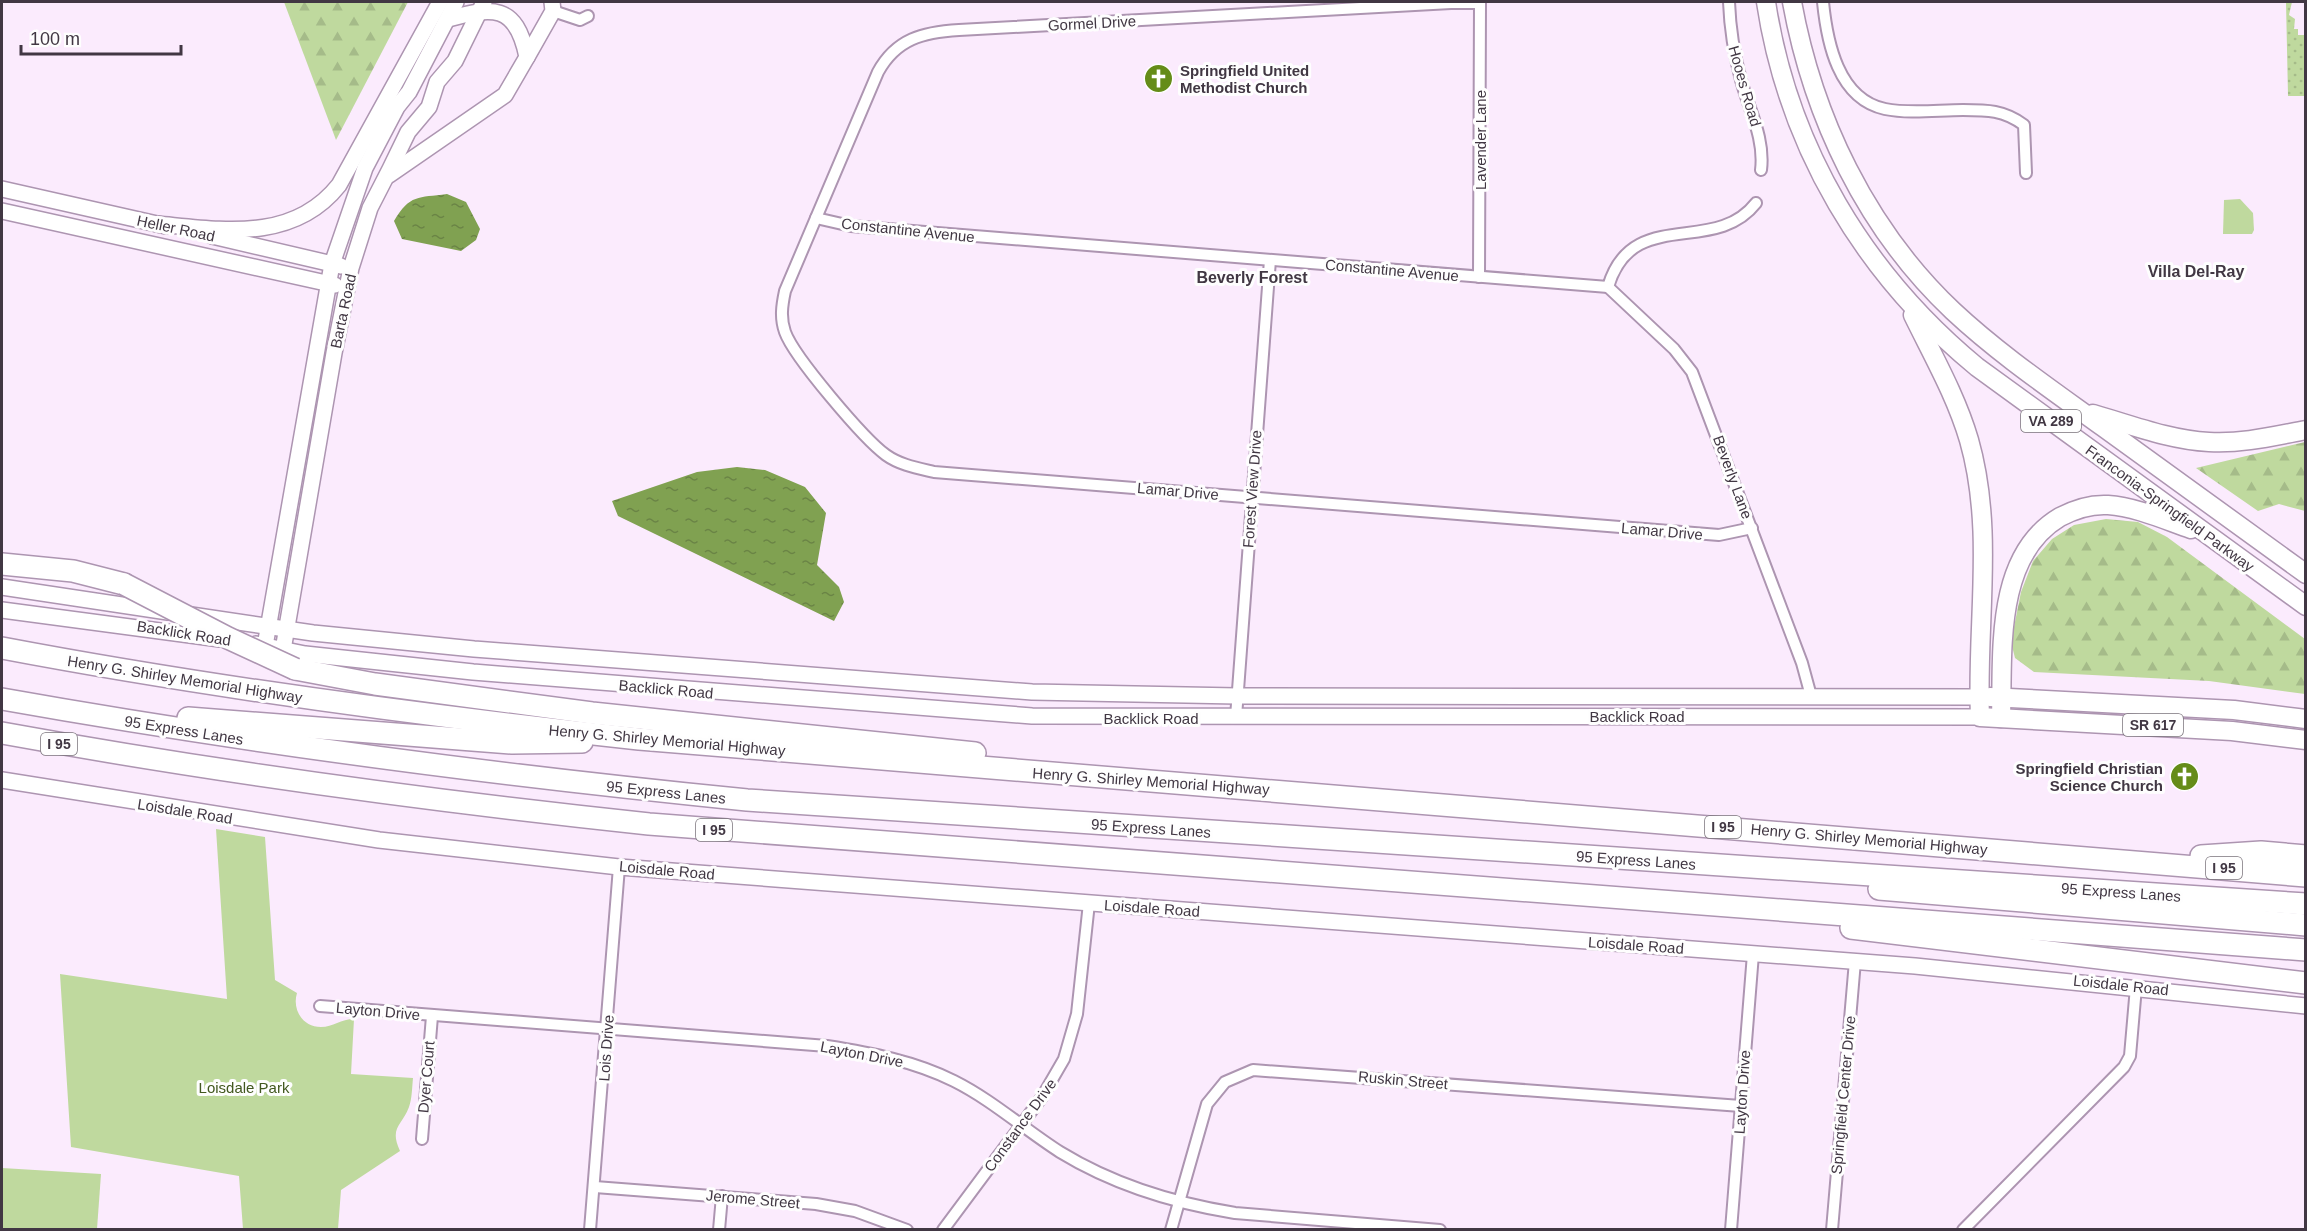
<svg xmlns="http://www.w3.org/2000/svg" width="2307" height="1231" font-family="Arial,sans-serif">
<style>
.grass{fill:url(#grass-dots)}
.forest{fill:url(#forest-firs)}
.green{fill:#bfd99e}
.water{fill:url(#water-ripples)}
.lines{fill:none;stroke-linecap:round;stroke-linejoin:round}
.street-casing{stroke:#ad95b1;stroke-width:14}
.secondary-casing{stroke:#ad95b1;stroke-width:18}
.primary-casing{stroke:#ad95b1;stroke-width:21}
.highway-casing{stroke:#ad95b1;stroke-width:24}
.street{stroke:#fff;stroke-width:10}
.secondary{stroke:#fff;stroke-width:15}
.primary{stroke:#fff;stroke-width:18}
.highway{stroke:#fff;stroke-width:21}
.highway-bridge-casing{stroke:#ad95b1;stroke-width:24;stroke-linecap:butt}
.highway-bridge{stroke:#fff;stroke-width:21}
.labels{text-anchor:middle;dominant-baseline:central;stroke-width:6;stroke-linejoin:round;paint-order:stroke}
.shield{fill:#fefefe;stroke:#7a737b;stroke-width:1.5}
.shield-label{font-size:14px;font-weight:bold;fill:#413743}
.street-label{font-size:15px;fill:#413743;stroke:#fefefe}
.poi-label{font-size:15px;font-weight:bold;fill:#413743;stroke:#fefefe;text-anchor:start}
.park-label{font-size:15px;fill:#42581f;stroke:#fefefe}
.neighbourhood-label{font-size:16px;font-weight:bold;fill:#413743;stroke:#fefefe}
</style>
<defs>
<pattern id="grass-dots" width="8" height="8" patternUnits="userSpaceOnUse" patternTransform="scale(1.5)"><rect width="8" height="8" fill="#bfd99e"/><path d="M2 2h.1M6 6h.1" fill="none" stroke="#a5bb89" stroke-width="1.8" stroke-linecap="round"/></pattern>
<pattern id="forest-firs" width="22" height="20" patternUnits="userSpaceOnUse" patternTransform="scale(1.5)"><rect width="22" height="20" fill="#bfd99e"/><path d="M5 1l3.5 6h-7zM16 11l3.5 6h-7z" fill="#a5bb89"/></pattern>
<pattern id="water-ripples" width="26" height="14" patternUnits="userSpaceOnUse" patternTransform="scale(1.5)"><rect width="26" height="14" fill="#80a151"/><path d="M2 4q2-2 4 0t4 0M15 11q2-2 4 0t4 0" fill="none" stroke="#6a8445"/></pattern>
</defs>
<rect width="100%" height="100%" fill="#fbebfd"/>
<!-- grass -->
<polygon class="grass" points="2286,2 2292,2 2289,15 2295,19 2294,29 2298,29 2298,35 2305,35 2305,96 2288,96"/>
<!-- forest -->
<g class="forest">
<polygon points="284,2 408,2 336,140"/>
<polygon points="2305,442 2305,511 2279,504 2258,511 2196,468"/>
<polygon points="2106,519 2138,522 2167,537 2305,639 2305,694 2209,681 2034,672 2015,658 2011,642 2021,592 2033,561 2052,539 2074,525"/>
</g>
<!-- green -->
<g class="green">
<polygon points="2240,199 2253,213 2254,230 2252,234 2223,234 2224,200"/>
<path d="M216,829L265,837L275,980L297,993C292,1009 302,1027 321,1027C333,1027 341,1019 354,1019L351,1074L413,1078C412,1088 412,1099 409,1107C402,1126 389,1127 400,1151L341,1190L338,1229H243L239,1176L71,1147L60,974L227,999Z"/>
<polygon points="2,1168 101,1174 97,1229 2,1229"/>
</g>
<!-- water -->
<g class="water">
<path d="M447,194L466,202L480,229L476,240L461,251L402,239L394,221C410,194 418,198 447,194Z"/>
<polygon points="737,467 765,470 805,487 826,513 817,565 839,587 844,602 834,621 618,516 612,501 697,472"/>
</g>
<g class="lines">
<defs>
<g id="street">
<path d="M1729,2C1730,28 1734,54 1741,80C1749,110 1765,138 1761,170"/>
<path d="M1823,2C1827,42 1838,99 1885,109C1910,114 1938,110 1963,110C1987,110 2004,110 2024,125L2026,173"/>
<polyline points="553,11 580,20 588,16"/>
<path d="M816,218L851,226L1608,287C1632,205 1714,257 1756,203"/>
<path d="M1479,277L1480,3H1451L959,30C923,32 896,39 878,72L785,291C782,305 780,318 785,332C794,357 864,439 886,455C900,465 917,468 934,472L1719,535L1752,528"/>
<polyline points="1608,287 1674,349 1692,372 1802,663 1811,696"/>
<polyline points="1236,717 1270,260"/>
<path d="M320,1006L827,1046C871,1053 914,1061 954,1081C992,1100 1024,1129 1060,1152C1114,1185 1173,1203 1235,1213L1440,1230"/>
<polyline points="422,1139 432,1016"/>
<polyline points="595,1187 816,1204 855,1211 907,1230"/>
<polyline points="590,1230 619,867"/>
<polyline points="719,1230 722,1196"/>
<polyline points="943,1230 1042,1097 1064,1059 1077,1014 1089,903"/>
<polyline points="1171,1230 1207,1104 1225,1082 1253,1070 1741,1106"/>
<polyline points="1731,1230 1753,954"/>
<polyline points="1832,1230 1855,961"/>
<polyline points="1963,1230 2124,1067 2130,1056 2136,987"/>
</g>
<g id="secondary">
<polyline points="527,57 553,11 552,2"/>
<path d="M389,175L505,95L527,57C516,3 492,7 448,19"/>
<polyline points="2,189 166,226"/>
<polyline points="2,211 335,285"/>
<path d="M157,224C222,230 293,243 339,185L440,2"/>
<polyline points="212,236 341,266"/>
<polyline points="2,587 168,612"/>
<polyline points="2,610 220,639"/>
<polyline points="191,615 313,633 474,649 1032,692 1237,696 1979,697"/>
<polyline points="256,644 305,654 473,672 1032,716 1980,717"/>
<polyline points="265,646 332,264 365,168 397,107 409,92 456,2"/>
<polyline points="283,650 334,353 351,268 370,208 390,169 408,132 429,107 437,82 455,61 484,2"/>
<polyline points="2,780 379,840 619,867 1915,966 2306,1006"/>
</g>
<g id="primary">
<path d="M1766,2C1788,147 1864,274 1977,367L2306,606"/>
<path d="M1792,2C1813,117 1866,229 1953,311C1999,354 2052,390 2103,427C2171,476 2238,525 2306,574"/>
<path d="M1913,315C1933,356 1956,396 1969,440C1995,531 1976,624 1980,717L2232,731L2306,740"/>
<path d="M2093,414C2131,425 2170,440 2209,442C2242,444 2274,436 2306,430"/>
<polyline points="1990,697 2234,710 2306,719"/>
<path d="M2001,718C2003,652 1994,556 2060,517C2075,509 2091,504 2108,505C2136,507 2165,520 2191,529"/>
</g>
<g id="highway">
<polyline points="2,564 73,571 124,584"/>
<path d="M2,648C213,688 426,716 639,739L2306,876"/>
<polyline points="295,669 375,684 592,713 975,753"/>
<path d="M2,699C249,743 496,775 747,800L2306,904"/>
<polyline points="188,718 512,743 582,742"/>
<path d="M2,733C216,772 432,801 649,824L2306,950"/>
<polyline points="2201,856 2261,852 2306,856"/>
<polyline points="1879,889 2306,925"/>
<polyline points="1851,928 2306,983"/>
</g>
</defs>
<!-- street casing -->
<use href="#street" class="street-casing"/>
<!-- secondary casing -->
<use href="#secondary" class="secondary-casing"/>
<!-- primary casing -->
<use href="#primary" class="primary-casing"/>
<!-- highway casing -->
<use href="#highway" class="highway-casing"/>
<!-- street -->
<use href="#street" class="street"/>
<!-- secondary -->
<use href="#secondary" class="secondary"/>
<!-- primary -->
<use href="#primary" class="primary"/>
<!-- highway -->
<use href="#highway" class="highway"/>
<defs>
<polyline id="highway-bridge" points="124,584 228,638 295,669"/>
</defs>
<!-- highway-bridge casing -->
<use href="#highway-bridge" class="highway-bridge-casing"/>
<!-- highway-bridge -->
<use href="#highway-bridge" class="highway-bridge"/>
</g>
<!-- icons -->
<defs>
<symbol id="church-disc" viewBox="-11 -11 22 22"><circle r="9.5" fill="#658c18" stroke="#fefefe"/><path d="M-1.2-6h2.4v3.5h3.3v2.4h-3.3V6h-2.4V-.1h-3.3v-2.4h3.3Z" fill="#fff"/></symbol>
</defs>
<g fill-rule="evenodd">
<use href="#church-disc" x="1142" y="62" width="33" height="33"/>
<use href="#church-disc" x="2168" y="760" width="33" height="33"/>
</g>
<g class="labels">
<!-- shield labels -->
<g class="shield">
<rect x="2021" y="410" width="60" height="22" rx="4.5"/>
<rect x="2123" y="714" width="60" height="22" rx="4.5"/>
<rect x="41" y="733" width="36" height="22" rx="4.5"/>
<rect x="1705" y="816" width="36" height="22" rx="4.5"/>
<rect x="696" y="819" width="36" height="22" rx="4.5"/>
<rect x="2206" y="857" width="36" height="22" rx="4.5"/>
</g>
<g class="shield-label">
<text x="2051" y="421">VA 289</text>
<text x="2153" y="725">SR 617</text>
<text x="59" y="744">I 95</text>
<text x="1723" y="827">I 95</text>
<text x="714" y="830">I 95</text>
<text x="2224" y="868">I 95</text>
</g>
<!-- street labels -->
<g class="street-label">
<text transform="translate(1092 23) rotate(-3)">Gormel Drive</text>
<text transform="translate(1745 86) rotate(74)">Hooes Road</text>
<text transform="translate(1480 140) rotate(-90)">Lavender Lane</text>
<text transform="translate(176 228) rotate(12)">Heller Road</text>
<text transform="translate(908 230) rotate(6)">Constantine Avenue</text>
<text transform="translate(1392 270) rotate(5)">Constantine Avenue</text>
<text transform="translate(343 311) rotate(-78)">Barta Road</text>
<text transform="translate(1733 477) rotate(70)">Beverly Lane</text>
<text transform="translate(1252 489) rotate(-86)">Forest View Drive</text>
<text transform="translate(1178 491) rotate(5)">Lamar Drive</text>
<text transform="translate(2170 508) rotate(36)">Franconia-Springfield Parkway</text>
<text transform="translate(1662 531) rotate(5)">Lamar Drive</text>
<text transform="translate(184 633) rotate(9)">Backlick Road</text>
<text transform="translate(185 679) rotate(9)">Henry G. Shirley Memorial Highway</text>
<text transform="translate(666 689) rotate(5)">Backlick Road</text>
<text x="1637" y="716">Backlick Road</text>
<text x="1151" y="718">Backlick Road</text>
<text transform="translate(184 730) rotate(9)">95 Express Lanes</text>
<text transform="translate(667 740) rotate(5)">Henry G. Shirley Memorial Highway</text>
<text transform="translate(1151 781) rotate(4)">Henry G. Shirley Memorial Highway</text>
<text transform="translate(666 792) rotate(6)">95 Express Lanes</text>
<text transform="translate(185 811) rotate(9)">Loisdale Road</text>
<text transform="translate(1151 828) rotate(4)">95 Express Lanes</text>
<text transform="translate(1869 839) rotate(5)">Henry G. Shirley Memorial Highway</text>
<text transform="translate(1636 860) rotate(4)">95 Express Lanes</text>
<text transform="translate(667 870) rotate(5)">Loisdale Road</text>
<text transform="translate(2121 892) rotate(4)">95 Express Lanes</text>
<text transform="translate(1152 908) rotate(4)">Loisdale Road</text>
<text transform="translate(1636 945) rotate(4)">Loisdale Road</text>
<text transform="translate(2121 985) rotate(6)">Loisdale Road</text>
<text transform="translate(378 1011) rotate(5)">Layton Drive</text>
<text transform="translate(606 1048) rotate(-86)">Lois Drive</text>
<text transform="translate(862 1054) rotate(11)">Layton Drive</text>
<text transform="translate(426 1077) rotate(-85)">Dyer Court</text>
<text transform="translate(1403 1080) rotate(5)">Ruskin Street</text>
<text transform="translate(1742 1092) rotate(-86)">Layton Drive</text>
<text transform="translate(1843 1095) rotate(-85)">Springfield Center Drive</text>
<text transform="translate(1020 1125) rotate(-54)">Constance Drive</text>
<text transform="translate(753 1199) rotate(5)">Jerome Street</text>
</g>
<!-- poi labels -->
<g class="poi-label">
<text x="1180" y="70">Springfield United<tspan x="1180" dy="17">Methodist Church</tspan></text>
<text x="2163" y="768" text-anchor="end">Springfield Christian<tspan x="2163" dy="17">Science Church</tspan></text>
</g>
<!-- park labels -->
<g class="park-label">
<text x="244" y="1087">Loisdale Park</text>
</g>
<!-- neighbourhood labels -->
<g class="neighbourhood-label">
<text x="2196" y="271">Villa Del-Ray</text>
<text x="1252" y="277">Beverly Forest</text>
</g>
</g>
<!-- border -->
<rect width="2307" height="1231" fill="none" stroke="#413743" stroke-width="6"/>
<!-- scale -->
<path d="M21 45v9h160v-9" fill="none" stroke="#413743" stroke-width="3"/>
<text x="30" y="45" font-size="18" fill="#413743" stroke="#fefefe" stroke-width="4.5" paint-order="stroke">100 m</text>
</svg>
